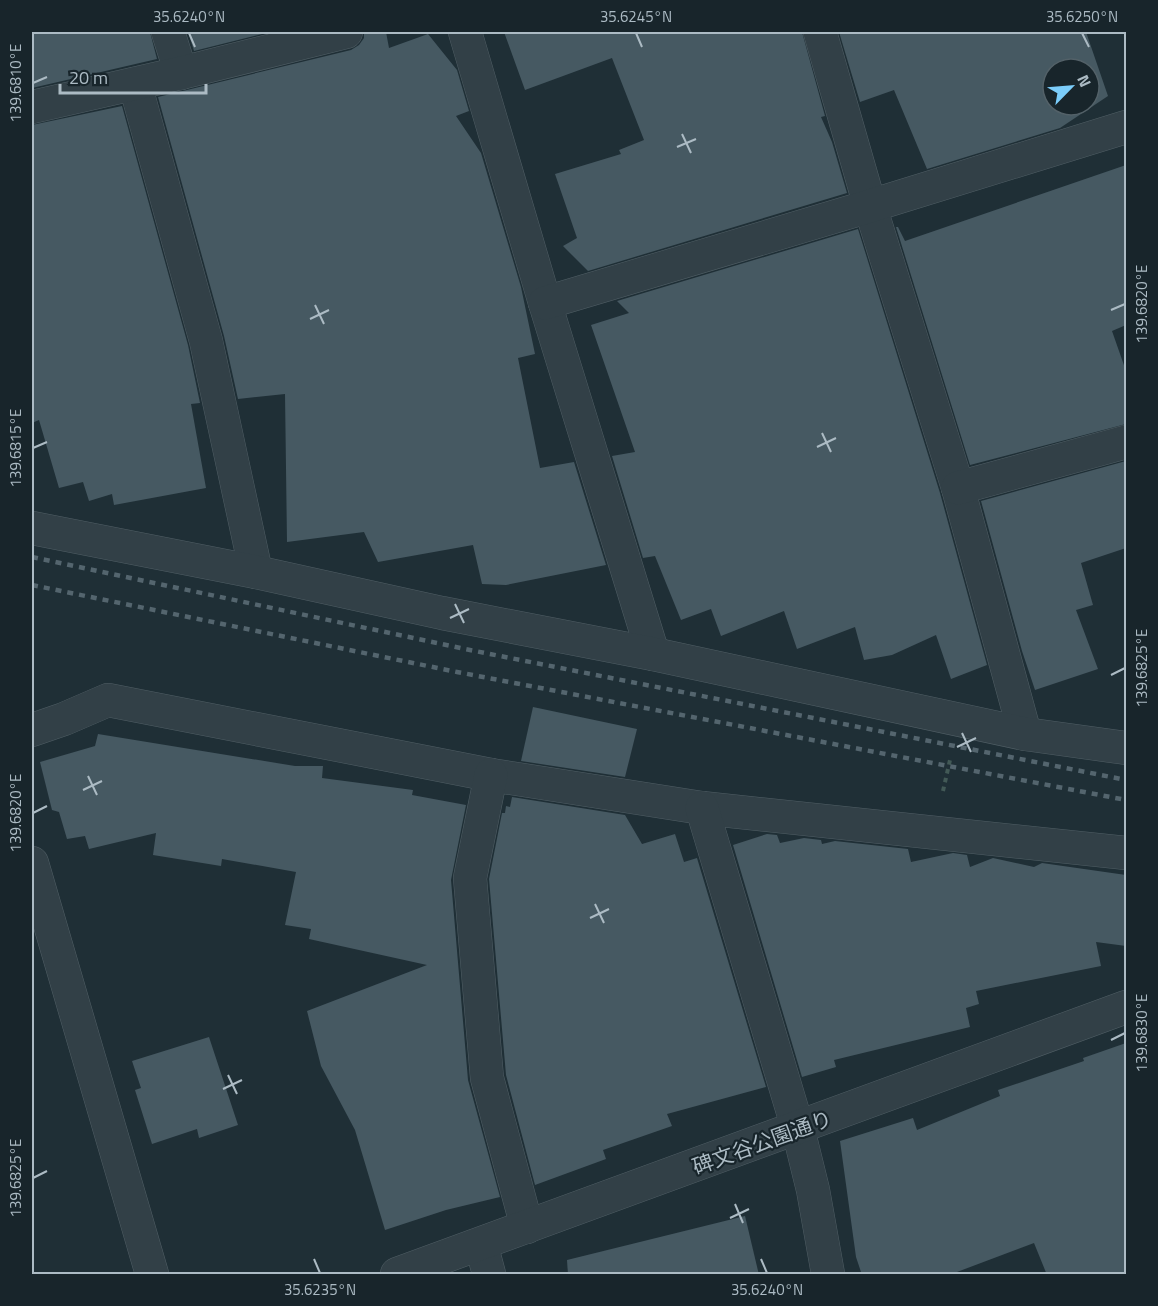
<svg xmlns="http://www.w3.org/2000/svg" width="1158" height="1306" font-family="'Titillium Web','Noto Sans JP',sans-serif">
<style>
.building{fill:#465962;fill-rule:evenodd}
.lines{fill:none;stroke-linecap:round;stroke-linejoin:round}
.minor-casing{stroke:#505e65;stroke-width:34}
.path{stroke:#425956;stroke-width:4;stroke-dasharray:4.5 4.5;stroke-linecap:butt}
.minor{stroke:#324047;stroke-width:33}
.rail{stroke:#54656e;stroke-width:4.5;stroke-dasharray:6 6;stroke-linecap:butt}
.ticks{fill:none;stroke:#acbbc4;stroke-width:2}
.labels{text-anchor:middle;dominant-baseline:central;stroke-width:4.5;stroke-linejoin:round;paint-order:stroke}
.street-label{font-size:21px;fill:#acbbc4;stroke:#18252b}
.neatline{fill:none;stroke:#acbbc4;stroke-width:2}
.ticks-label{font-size:15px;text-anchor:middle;fill:#acbbc4}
</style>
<rect width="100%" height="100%" fill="#1f2f36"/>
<!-- building -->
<g class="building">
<polygon points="32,32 150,32 157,59 32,88"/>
<polygon points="188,32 270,32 194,51"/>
<polygon points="364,32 386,32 389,48 428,34 457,70 469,111 456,116 481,153 521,287 535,354 518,358 540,468 574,462 606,565 506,585 482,584 473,545 378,562 364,532 287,542 285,394 238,399 224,336 158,97 351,50 359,45 364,38"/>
<polygon points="504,32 802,32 825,116 821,117 832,142 847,193 588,271 563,246 577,238 555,174 621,154 619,150 644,140 612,58 525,90"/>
<path d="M839,32H1086L1108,96L1060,128L927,169L894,90L860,102ZM1053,69H1089V105H1053Z"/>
<polygon points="122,106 188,345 200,403 191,404 206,488 114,505 112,494 89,501 83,482 59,488 39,420 32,423 32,125"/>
<polygon points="1126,165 1126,325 1112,331 1126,371 1126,424 970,465 896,227 898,227 905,241"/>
<polygon points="858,229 940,493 987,665 951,679 936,635 892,655 864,660 855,627 797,649 784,611 721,636 711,609 681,620 655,556 643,558 612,456 635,452 591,325 629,313 617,301"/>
<polygon points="1126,461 1126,548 1081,563 1093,605 1076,610 1098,669 1035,690 1022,651 981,501"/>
<polygon points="533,707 637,729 625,777 521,761"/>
<polygon points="98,734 295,766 323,766 322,778 413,790 412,795 466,805 451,880 468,1080 500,1197 446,1210 385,1230 355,1130 321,1066 307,1011 427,965 309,939 311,929 285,925 296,872 222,859 221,866 153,855 156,833 89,849 85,836 67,839 59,812 52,810 40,762 95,746"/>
<polygon points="512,797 625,815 642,844 675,834 684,862 697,858 766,1087 667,1114 672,1126 603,1150 606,1159 535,1185 506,1075 489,879 502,813 505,813 506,806 510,807"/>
<polygon points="767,834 777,835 780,843 804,838 821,840 822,844 835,841 908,849 911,862 953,853 967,855 970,867 993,858 1034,867 1042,863 1126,875 1126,946 1096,942 1101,966 976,991 979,1004 966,1008 970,1027 834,1060 836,1067 802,1077 733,845"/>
<polygon points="209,1037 238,1125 199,1138 197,1129 152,1144 135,1090 141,1088 132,1061"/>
<polygon points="1126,1043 1126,1275 1047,1275 1034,1243 949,1275 862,1275 856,1257 840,1141 913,1118 917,1130 1000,1096 998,1090 1084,1061 1083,1058"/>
<polygon points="745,1216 759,1275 568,1275 567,1260"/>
</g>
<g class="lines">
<defs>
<g id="minor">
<polyline points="168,32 181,73"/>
<polyline points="465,32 545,303 653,654"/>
<polyline points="820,32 870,206 958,488 1025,734"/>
<polyline points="135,84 206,341 256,572"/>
<polyline points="32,107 181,73 346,32"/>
<polyline points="545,303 870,206 1126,127"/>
<polyline points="958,488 1126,442"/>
<polyline points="32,528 256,572 442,613 653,654 1025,734 1126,748"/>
<polyline points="32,730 64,719 108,700 491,775 702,808 1126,853"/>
<polyline points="491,775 470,878 487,1078 527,1227"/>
<polyline points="702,808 798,1129 813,1190 828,1274"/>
<polyline points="32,863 152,1274"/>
<polyline points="481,1244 489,1274"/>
<polyline points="397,1274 1126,1007"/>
</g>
</defs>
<!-- minor casing -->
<use href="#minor" class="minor-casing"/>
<!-- path -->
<polyline class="path" points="943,791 950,760"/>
<!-- minor -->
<use href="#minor" class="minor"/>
<!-- rail -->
<g class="rail">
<polyline points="32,557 465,649 1126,780"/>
<polyline points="32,585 457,672 1126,800"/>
</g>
</g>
<!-- ticks -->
<path class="ticks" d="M189,33L195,47M636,33L642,47M1082,33L1089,47M33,83L47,77M682,134L691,153M677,147L696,139M315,305L324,324M1111,310L1125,304M310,319L329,310M822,433L831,452M817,447L836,438M33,448L47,442M455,604L464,623M450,618L469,609M1111,675L1125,668M962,733L971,752M957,747L976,738M88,776L97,795M83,790L102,781M33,813L47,806M595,904L604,923M590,918L609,909M1111,1040L1125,1033M228,1075L237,1094M223,1089L242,1080M33,1178L47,1171M735,1204L743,1223M730,1218L749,1209M314,1259L320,1273M761,1259L767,1273"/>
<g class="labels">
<!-- street labels -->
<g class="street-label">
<text transform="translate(762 1142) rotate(-20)">碑文谷公園通り</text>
</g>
</g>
<!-- border -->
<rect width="1158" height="1306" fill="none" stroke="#18252b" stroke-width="66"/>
<!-- north arrow -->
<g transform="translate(1071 87) rotate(65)"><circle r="28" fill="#18252b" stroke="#536168" stroke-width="1.5"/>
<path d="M0-4.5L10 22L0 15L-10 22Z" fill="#7bcdfa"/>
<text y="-9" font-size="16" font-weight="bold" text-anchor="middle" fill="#acbbc4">N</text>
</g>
<!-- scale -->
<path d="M60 84v9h146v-9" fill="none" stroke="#acbbc4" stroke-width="3"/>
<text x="69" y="84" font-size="18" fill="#acbbc4" stroke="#18252b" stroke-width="4.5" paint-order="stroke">20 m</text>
<rect x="33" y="33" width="1092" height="1240" class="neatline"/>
<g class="ticks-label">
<text x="189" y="22">35.6240°N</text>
<text x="636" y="22">35.6245°N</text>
<text x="1082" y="22">35.6250°N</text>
<text transform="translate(16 83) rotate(-90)" y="5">139.6810°E</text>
<text transform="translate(1142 304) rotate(-90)" y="5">139.6820°E</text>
<text transform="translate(16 448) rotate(-90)" y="5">139.6815°E</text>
<text transform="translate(1142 668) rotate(-90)" y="5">139.6825°E</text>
<text transform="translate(16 813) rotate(-90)" y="5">139.6820°E</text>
<text transform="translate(1142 1033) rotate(-90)" y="5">139.6830°E</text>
<text transform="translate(16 1178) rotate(-90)" y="5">139.6825°E</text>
<text x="320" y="1295">35.6235°N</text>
<text x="767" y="1295">35.6240°N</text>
</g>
</svg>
